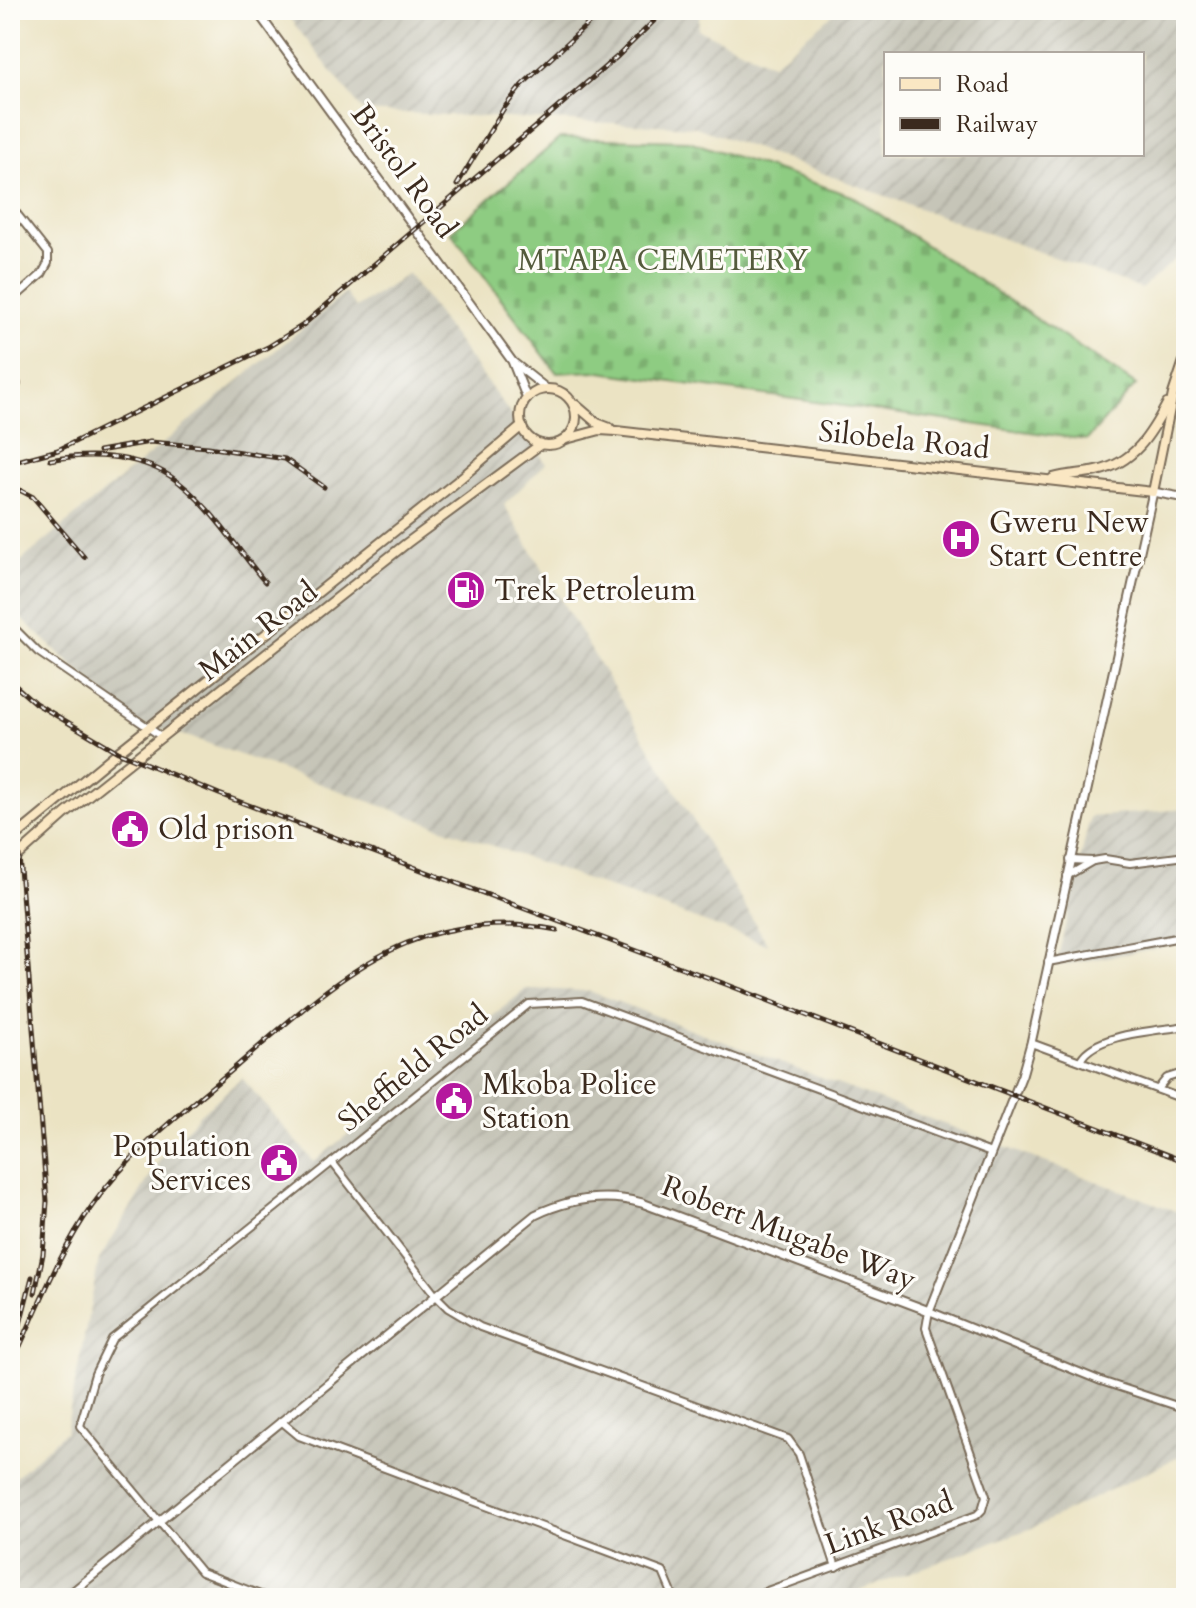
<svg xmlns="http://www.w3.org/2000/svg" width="1196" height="1608" font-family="Cardo,serif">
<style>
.built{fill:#ddd4b4}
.industrial{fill:url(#industrial-furrows);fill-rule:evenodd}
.cemetery{fill:url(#cemetery-stones);stroke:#647b50;stroke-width:2}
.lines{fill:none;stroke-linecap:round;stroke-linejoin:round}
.minor-casing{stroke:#796b58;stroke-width:10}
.tertiary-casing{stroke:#796b58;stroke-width:11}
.secondary-casing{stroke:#796b58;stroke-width:12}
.minor{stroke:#fff;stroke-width:6}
.tertiary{stroke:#fff;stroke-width:7}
.secondary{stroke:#fae7c3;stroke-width:8}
.rail-casing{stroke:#3b2a1e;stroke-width:5}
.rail{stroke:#fdfcf7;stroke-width:2;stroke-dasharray:6;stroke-linecap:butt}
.labels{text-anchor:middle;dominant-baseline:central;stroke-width:6;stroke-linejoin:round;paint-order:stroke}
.street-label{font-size:30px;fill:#3b2a1e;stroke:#fdfcf7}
.park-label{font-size:30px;fill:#545b3c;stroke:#fdfcf7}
.poi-label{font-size:30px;fill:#3b2a1e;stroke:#fdfcf7;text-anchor:start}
</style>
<defs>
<pattern id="industrial-furrows" width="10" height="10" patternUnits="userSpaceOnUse" patternTransform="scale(2)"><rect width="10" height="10" fill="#c6c5b8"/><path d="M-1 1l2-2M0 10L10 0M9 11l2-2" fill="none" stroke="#aba99e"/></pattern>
<pattern id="cemetery-stones" width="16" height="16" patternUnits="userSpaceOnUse" patternTransform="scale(2)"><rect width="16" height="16" fill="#8ecc82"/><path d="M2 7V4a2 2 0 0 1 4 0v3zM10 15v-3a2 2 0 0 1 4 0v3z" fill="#7baf70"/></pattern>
</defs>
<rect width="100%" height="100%" fill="#fdfcf7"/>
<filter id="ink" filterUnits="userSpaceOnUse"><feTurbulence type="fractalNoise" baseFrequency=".0125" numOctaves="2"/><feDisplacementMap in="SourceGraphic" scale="16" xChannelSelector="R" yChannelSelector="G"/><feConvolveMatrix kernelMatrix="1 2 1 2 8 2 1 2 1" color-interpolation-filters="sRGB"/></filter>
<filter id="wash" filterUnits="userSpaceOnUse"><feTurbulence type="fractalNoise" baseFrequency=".006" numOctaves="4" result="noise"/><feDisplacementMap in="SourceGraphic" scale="32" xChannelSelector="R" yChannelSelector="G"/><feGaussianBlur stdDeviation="1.8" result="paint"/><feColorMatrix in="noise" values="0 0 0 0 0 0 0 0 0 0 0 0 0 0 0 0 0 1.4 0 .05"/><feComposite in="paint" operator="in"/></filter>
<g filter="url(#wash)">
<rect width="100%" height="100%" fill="#ebe3c3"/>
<!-- built -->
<polygon class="built" points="10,1289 20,1303 10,1345"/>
<!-- industrial -->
<g class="industrial">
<path d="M283,10H700L698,29L772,64L838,10H1186V250L1141,289L696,127L363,111ZM886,54H1142V154H886Z"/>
<polygon points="408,274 546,463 504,505 768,945 193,738 134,722 10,608 10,570 345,293 356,308"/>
<polygon points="1186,809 1186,943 1056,966 1090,817"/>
<polygon points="526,989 589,991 1186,1215 1186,1453 1032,1528 840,1598 10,1598 10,1482 66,1431 99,1260 160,1160 200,1114 242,1078 314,1162"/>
</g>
<!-- cemetery -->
<polygon class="cemetery" points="560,138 689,141 852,196 1136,385 1087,440 593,371 557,373 451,232"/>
</g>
<g filter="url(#ink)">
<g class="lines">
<defs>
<g id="minor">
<polyline points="10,205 48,253 48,263 42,274 10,302"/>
<polyline points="10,377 17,384"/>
<polyline points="10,624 38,652 162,737"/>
<polyline points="1070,860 1093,861"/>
<polyline points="1067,876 1093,861 1105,859 1130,863 1186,856"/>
<polyline points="1048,962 1186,936"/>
<polyline points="1031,1043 1186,1100"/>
<path d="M1081,1059C1096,1033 1158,1031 1186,1026"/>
<polyline points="1158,1089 1167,1078 1186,1072"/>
<polyline points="332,1162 436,1296 448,1308 480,1327 788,1439 799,1454 836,1567"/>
<polyline points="281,1421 299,1436 663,1572 674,1598"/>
<polyline points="268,1598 201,1572 80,1426 95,1374 112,1339 529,1004 582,1001 991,1153"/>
<polyline points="748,1598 977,1515 982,1510 986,1496 926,1328 929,1311 1101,1381 1186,1409"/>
</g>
<g id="tertiary">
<polyline points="256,10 512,361 527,399"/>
<polyline points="514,363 547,389"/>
<path d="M65,1598L535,1215C569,1199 605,1193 642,1203L929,1311L1022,1075L1031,1043L1153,492L1186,498"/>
</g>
<g id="secondary">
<circle cx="548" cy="417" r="28"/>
<polyline points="576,405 597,423 610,428"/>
<polyline points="566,439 600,430 616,431 1153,492 1173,394 1186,355"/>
<path d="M1053,478C1068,474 1082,474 1097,471C1134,463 1151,434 1167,404"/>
<polyline points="10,841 118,752 455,483 522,426"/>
<polyline points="10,863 65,814 223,688 407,543 541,444"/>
</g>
</defs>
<!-- minor casing -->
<use href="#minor" class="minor-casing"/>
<!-- tertiary casing -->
<use href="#tertiary" class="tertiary-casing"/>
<!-- secondary casing -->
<use href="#secondary" class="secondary-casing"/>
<!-- minor -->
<use href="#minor" class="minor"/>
<!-- tertiary -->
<use href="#tertiary" class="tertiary"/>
<!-- secondary -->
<use href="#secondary" class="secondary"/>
<defs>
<g id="rail">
<polyline points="457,185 504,108 522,85 603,10"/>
<polyline points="99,451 150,442 208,447 285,459 324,487"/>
<path d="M50,460C88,453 136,454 170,476C206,499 237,549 265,582"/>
<polyline points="10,463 58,450 268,347 303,325 618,56 657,18 661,10"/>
<polyline points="10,485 33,497 84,557"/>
<polyline points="10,681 35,703 118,752 219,794 728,985 1186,1162"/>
<polyline points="10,796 19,856 47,1201 43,1254 35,1293"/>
<polyline points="18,1332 32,1277"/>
<path d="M20,1346C42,1298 61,1250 92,1206C129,1153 182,1112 231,1071C286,1024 340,971 407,943C452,924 509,921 557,930"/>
<polyline points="10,1371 23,1335"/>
</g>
</defs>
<!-- rail casing -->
<use href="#rail" class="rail-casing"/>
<!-- rail -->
<use href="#rail" class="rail"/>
</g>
</g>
<!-- icons -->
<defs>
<symbol id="hospital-disc" viewBox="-11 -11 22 22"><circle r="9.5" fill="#b5179e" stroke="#fdfcf7"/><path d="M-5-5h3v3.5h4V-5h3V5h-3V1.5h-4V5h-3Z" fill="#fff"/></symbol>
<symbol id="fuel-disc" viewBox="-11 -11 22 22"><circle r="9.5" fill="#b5179e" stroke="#fdfcf7"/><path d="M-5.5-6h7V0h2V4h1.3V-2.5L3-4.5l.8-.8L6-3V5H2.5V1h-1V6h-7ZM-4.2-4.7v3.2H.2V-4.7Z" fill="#fff"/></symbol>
<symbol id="civic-disc" viewBox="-11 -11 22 22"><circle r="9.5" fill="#b5179e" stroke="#fdfcf7"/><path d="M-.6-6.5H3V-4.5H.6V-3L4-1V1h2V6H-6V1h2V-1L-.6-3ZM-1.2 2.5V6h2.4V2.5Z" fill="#fff"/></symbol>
</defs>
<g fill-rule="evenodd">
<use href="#hospital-disc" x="939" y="517" width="44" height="44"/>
<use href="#fuel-disc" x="444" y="568" width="44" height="44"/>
<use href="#civic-disc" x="108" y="807" width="44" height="44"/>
<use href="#civic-disc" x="432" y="1079" width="44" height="44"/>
<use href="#civic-disc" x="257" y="1141" width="44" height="44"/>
</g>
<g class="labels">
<!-- street labels -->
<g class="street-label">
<text transform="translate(404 171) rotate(54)">Bristol Road</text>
<text transform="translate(904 440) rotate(6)">Silobela Road</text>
<text transform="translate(258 631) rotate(-38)">Main Road</text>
<text transform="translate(413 1068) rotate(-39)">Sheffield Road</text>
<text transform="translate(789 1233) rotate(21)">Robert Mugabe Way</text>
<text transform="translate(889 1523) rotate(-20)">Link Road</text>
</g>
<!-- park labels -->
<g class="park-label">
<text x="663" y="260">MTAPA CEMETERY</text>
</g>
<!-- poi labels -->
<g class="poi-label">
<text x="989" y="522">Gweru New<tspan x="989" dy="34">Start Centre</tspan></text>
<text x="494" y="590">Trek Petroleum</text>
<text x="158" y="829">Old prison</text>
<text x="482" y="1084">Mkoba Police<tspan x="482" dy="34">Station</tspan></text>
<text x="251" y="1146" text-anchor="end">Population<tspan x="251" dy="34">Services</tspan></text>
</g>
</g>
<!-- margin -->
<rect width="1196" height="1608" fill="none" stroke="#fdfcf7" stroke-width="40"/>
<!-- legend -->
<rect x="884" y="52" width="260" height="104" fill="#fdfcf7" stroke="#afa8a0" stroke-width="2"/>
<rect x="900" y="78" width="40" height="12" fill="#fae7c3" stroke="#afa8a0" stroke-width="2"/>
<text x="956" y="92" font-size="24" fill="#3b2a1e">Road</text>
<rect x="900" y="118" width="40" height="12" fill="#3b2a1e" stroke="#afa8a0" stroke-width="2"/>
<text x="956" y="132" font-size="24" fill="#3b2a1e">Railway</text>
</svg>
